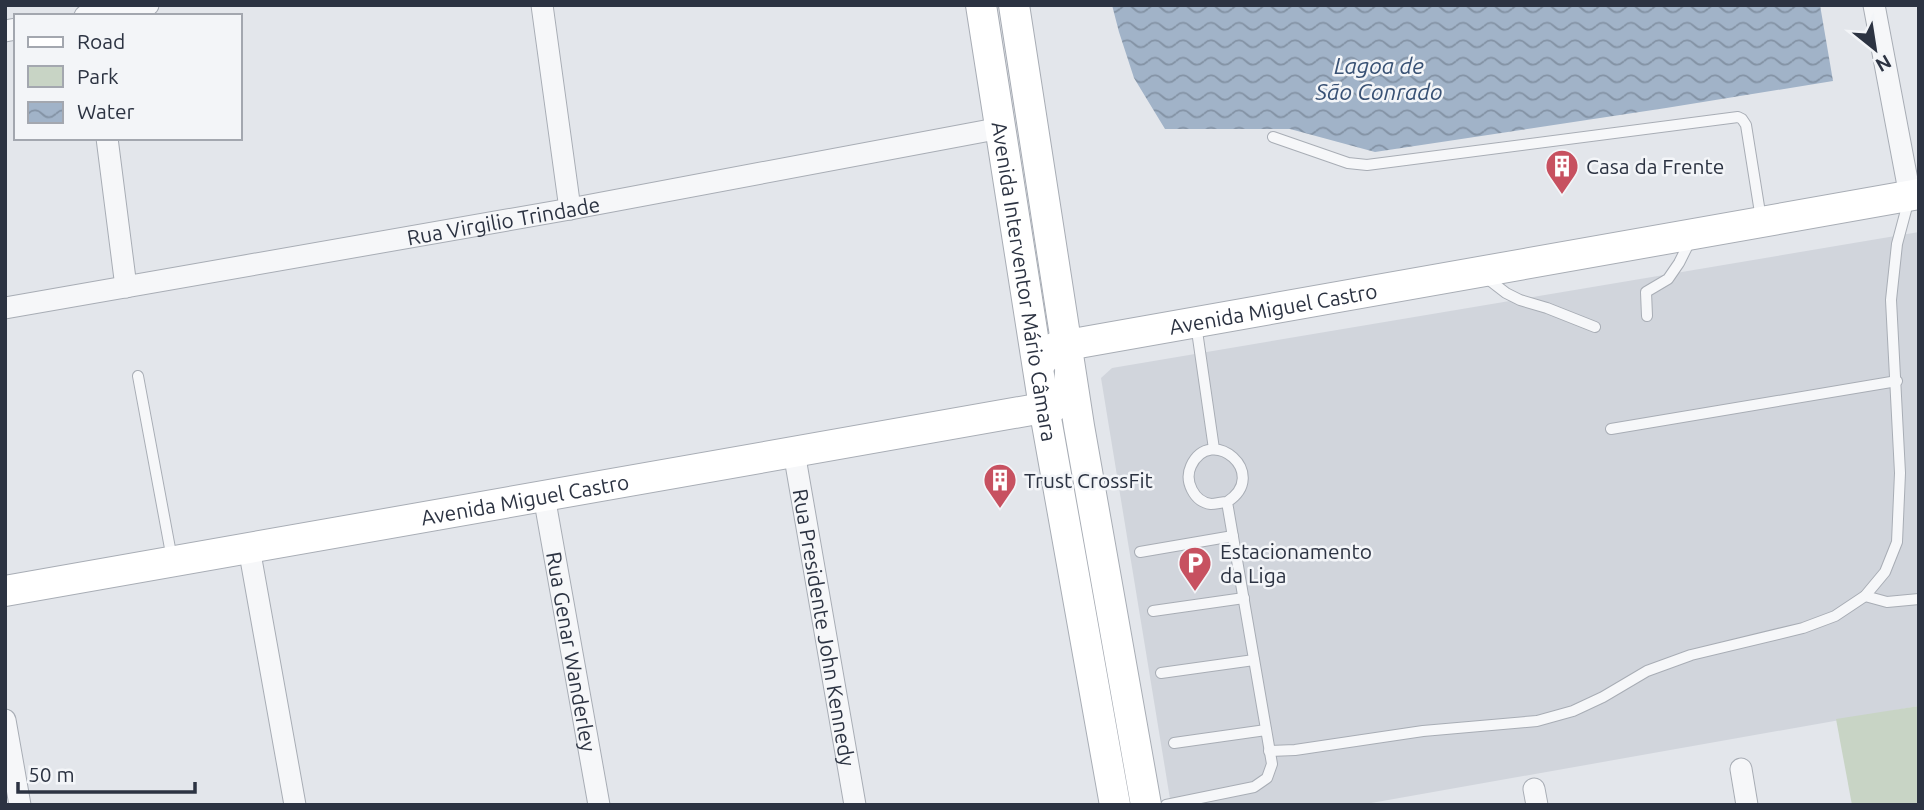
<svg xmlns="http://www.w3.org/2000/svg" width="1924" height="810" font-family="Ubuntu,sans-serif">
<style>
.built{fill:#d1d5dc}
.park{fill:#c8d4c5}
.water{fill:url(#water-waves)}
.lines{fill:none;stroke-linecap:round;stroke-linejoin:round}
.service-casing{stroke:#a8adb5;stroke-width:12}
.minor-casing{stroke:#a8adb5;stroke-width:23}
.secondary-casing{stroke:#a8adb5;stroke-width:32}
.service{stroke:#f6f7f9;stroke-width:10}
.minor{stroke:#f6f7f9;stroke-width:21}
.secondary{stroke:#fff;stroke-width:30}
.labels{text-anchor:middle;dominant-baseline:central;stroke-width:5;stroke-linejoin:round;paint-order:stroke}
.poi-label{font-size:21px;fill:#2c3342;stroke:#f3f5f8;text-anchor:start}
.street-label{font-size:21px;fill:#2c3342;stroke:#f3f5f8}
.water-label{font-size:23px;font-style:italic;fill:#385174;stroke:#f3f5f8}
</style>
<defs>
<pattern id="water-waves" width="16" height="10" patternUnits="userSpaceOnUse" patternTransform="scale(1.75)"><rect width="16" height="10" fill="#a1b3c8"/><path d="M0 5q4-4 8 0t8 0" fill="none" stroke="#8392a4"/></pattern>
</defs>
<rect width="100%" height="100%" fill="#e3e6eb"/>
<!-- built -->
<polygon class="built" points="1919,232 1919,706 1360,805 1171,805 1101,378 1112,368"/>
<!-- park -->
<polygon class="park" points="1919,706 1919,805 1852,805 1836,719"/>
<!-- water -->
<polygon class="water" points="1112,5 1820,5 1833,81 1666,108 1375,152 1290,129 1165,129 1134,78 1119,32"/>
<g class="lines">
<defs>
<g id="service">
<polyline points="1273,137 1348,163 1367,165 1738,117 1742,119 1746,125 1761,219"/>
<polyline points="1484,276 1506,293 1520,300 1547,308 1595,327"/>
<polyline points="1647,316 1646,292 1668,279 1679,263 1691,239"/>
<polyline points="1196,324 1214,449"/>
<polyline points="138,376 172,559"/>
<polyline points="1611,429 1897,381"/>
<polyline points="1140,552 1233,536"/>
<polyline points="1865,596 1887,602 1919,599"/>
<polyline points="1153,611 1244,598"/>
<polyline points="1161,673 1254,660"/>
<polyline points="1174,743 1266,730"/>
<polyline points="1269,751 1295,750 1423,731 1537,721 1573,711 1603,697 1647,671 1691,655 1803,628 1835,616 1865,596 1885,572 1897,542 1900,473 1891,300 1897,244 1909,199"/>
<path d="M1166,805L1254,787L1267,778L1272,764L1227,502C1222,502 1216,504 1211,504C1194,502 1184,481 1191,466C1211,423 1271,474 1227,502"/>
</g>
<g id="minor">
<polyline points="542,5 570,209"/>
<polyline points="1874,5 1910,196"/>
<polyline points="85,16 148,5"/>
<polyline points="5,31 16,29"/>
<polyline points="107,138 126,287"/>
<path id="s1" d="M5,308L570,209L1001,128"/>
<path id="s2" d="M794,452L855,805"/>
<path id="s3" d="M544,496L599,805"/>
<polyline points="249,548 295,805"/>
<polyline points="5,720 20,805"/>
<polyline points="1741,769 1747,805"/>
<polyline points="1534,789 1537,805"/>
</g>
<g id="secondary">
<path id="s4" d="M981,5L1044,407L1115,805"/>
<polyline points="1014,5 1079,426 1146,805"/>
<path id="s5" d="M1038,366L1050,351L1056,347L1919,194"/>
<path id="s6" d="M5,591L1054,406C1067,399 1069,387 1070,373"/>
</g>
</defs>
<!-- service casing -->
<use href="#service" class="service-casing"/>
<!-- minor casing -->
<use href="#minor" class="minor-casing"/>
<!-- secondary casing -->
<use href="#secondary" class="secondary-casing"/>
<!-- service -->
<use href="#service" class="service"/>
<!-- minor -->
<use href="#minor" class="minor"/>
<!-- secondary -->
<use href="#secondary" class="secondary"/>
</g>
<!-- icons -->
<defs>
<symbol id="building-pin" viewBox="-11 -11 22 30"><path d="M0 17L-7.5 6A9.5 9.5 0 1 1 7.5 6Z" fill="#c75160" stroke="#f3f5f8"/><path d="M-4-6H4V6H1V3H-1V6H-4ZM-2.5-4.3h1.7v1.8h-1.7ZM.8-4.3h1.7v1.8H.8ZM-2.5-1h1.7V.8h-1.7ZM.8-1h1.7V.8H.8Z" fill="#fff"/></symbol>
<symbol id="parking-pin" viewBox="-11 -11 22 30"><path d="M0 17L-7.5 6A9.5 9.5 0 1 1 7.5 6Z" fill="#c75160" stroke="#f3f5f8"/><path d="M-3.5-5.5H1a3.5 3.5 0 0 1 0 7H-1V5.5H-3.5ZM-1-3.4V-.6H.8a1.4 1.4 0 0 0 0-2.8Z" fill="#fff"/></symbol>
</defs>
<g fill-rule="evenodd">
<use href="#building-pin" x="1543" y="147" width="38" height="52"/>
<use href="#building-pin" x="981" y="461" width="38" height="52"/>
<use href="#parking-pin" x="1176" y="544" width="38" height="52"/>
</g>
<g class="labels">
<!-- poi labels -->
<g class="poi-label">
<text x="1586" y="166">Casa da Frente</text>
<text x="1024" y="480">Trust CrossFit</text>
<text x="1220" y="551">Estacionamento<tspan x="1220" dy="24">da Liga</tspan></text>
</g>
<!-- street labels -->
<g class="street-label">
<text stroke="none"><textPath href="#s1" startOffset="506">Rua Virgilio Trindade</textPath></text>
<text stroke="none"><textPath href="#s4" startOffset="280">Avenida Interventor Mário Câmara</textPath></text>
<text stroke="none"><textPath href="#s5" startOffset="247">Avenida Miguel Castro</textPath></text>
<text stroke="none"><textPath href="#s6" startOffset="528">Avenida Miguel Castro</textPath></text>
<text stroke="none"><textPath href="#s2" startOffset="178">Rua Presidente John Kennedy</textPath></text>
<text stroke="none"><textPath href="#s3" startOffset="158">Rua Genar Wanderley</textPath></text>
</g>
<!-- water labels -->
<g class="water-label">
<text x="1379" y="65">Lagoa de<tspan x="1379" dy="26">São Conrado</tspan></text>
</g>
</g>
<!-- border -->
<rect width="1924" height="810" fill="none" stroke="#2c3342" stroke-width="14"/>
<!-- legend -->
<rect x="14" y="14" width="228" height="126" fill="#f3f5f8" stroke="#a3a7af" stroke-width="2"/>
<rect x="28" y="37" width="35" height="10" fill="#ffffff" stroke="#a3a7af" stroke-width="2"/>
<text x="77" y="49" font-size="21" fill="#2c3342">Road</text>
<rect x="28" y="66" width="35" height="21" fill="#c8d4c5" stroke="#a3a7af" stroke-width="2"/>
<text x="77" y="84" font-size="21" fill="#2c3342">Park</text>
<rect x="28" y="102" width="35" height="21" fill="url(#water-waves)" stroke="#a3a7af" stroke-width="2"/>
<text x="77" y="119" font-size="21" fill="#2c3342">Water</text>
<!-- north arrow -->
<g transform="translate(1875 49) rotate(150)" stroke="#f3f5f8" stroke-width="5" paint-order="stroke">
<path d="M0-5L12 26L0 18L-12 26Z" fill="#2c3342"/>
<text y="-10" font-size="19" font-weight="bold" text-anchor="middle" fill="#2c3342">N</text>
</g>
<!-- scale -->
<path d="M18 782v10h177v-10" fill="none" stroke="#2c3342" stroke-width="3.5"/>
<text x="28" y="782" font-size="21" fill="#2c3342" stroke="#f3f5f8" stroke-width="5" paint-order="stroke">50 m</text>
</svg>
